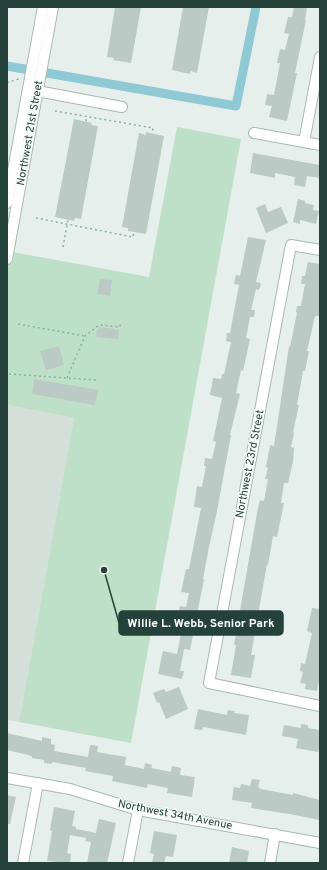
<svg xmlns="http://www.w3.org/2000/svg" width="327" height="870" font-family="Overpass,sans-serif">
<style>
.built{fill:#d4dfda}
.green{fill:#bfe0c8}
.lines{fill:none;stroke-linecap:round;stroke-linejoin:round}
.canal{stroke:#8ec9d4;stroke-width:9}
.building{fill:#bbcac4}
.minor-casing{stroke:#a8b8b2;stroke-width:12}
.path{stroke:#86b3a5;stroke-width:1.5;stroke-dasharray:2 3;stroke-linecap:butt}
.minor{stroke:#fff;stroke-width:10}
.labels{text-anchor:middle;dominant-baseline:central;stroke-width:3;stroke-linejoin:round;paint-order:stroke}
.street-label{font-size:11px;fill:#24423a;stroke:#f7fbf9}
.leader{fill:none;stroke:#24423a;stroke-width:1.5}
.callout-dot{fill:#24423a;stroke:#f7fbf9;stroke-width:1.5}
.callout{fill:#24423a;stroke:#24423a;stroke-width:1.5}
.callout-label{font-size:12px;text-anchor:middle;font-weight:bold;fill:#fff}
</style>
<rect width="100%" height="100%" fill="#e6efeb"/>
<!-- built -->
<polygon class="built" points="7,405 74,418 19,722 7,720"/>
<!-- green -->
<polygon class="green" points="177,127 241,139 131,743 19,722 74,418 7,405 7,251 149,277"/>
<g class="lines">
<!-- canal -->
<polyline class="canal" points="7,66 236,106 256,7"/>
</g>
<!-- building -->
<g class="building">
<polygon points="115,7 141,7 131,63 113,60 114,58 107,57"/>
<polygon points="183,7 209,7 197,73 191,71 190,74 172,70"/>
<polygon points="294,7 307,7 305,20 306,20 295,73 297,73 287,121 269,117 272,106 265,105 267,94 274,95 280,63 277,63 280,49 285,50 289,34 284,33 288,17 292,17"/>
<polygon points="74,119 92,123 91,125 98,126 81,219 75,218 74,221 55,217"/>
<polygon points="146,132 164,136 146,234 128,231 128,228 122,227 139,133 146,135"/>
<polygon points="253,153 320,165 320,178 307,176 305,187 294,185 295,177 275,173 275,178 250,173"/>
<polygon points="298,199 305,201 305,203 314,205 313,210 319,211 316,224 300,220 300,224 293,222"/>
<polygon points="265,204 268,212 281,207 288,223 266,233 256,208"/>
<polygon points="248,237 266,240 256,282 261,283 259,290 256,289 251,310 255,310 254,317 250,317 246,338 250,339 243,371 241,370 236,393 240,394 230,435 231,435 217,511 209,547 203,579 204,579 190,650 184,649 180,671 184,671 182,679 158,674 163,651 177,654 184,618 177,617 180,606 186,607 189,593 181,592 186,569 189,569 201,508 194,507 197,486 202,487 206,466 204,466 205,458 212,459 216,442 213,441 222,398 210,395 213,378 221,379 222,374 224,374 231,342 226,341 227,333 230,333 239,285 234,284 236,275 240,276"/>
<polygon points="308,262 320,264 320,316 315,316 307,351 309,351 305,371 303,371 297,405 299,405 293,432 294,433 291,447 294,448 293,462 288,483 284,483 281,503 284,503 277,537 273,536 268,565 267,564 251,655 255,655 251,678 231,675 236,645 234,645 257,513 260,500 264,501 268,479 265,479 268,468 266,467 270,445 274,446 289,346 290,347 297,313 296,312 297,306 301,306 305,284 301,284 302,276 305,276"/>
<polygon points="100,279 112,280 110,296 97,294"/>
<polygon points="99,327 115,329 115,330 119,330 118,339 96,337 97,329 99,329"/>
<polygon points="59,346 64,365 46,370 40,351"/>
<polygon points="34,379 98,390 95,405 32,394"/>
<polygon points="312,608 320,609 320,675 317,691 305,689 306,684 300,683 303,672 300,671 301,663 305,664 312,633 307,631"/>
<polygon points="179,687 188,709 166,719 159,702 157,703 153,693 164,689 166,692"/>
<polygon points="198,709 227,715 228,710 235,711 234,713 249,715 246,735 203,727 202,730 194,729"/>
<polygon points="301,724 308,725 308,728 320,730 320,746 318,752 296,748 298,739 282,736 284,725 301,728"/>
<polygon points="7,733 42,741 42,737 51,739 51,744 55,745 54,751 88,757 90,745 98,746 97,752 126,757 125,765 144,769 145,763 152,765 151,768 171,772 172,766 181,768 180,775 195,777 192,797 167,793 168,788 148,784 147,788 112,781 113,776 85,771 86,768 52,762 52,764 44,763 44,760 32,758 32,756 7,750"/>
<polygon points="252,779 260,780 258,787 261,789 293,795 293,793 320,800 320,820 289,814 251,808 252,803 232,800 234,787 240,788 241,784 250,786"/>
<polygon points="7,795 16,797 10,824 7,824"/>
<polygon points="54,807 75,811 72,826 76,827 76,829 96,833 99,819 116,823 107,863 87,863 91,842 85,841 86,838 70,835 67,853 71,854 70,863 47,861 52,831 50,830"/>
<polygon points="154,831 177,835 173,857 166,856 164,863 152,863 154,854 150,853"/>
<polygon points="232,847 249,851 247,863 229,863"/>
</g>
<g class="lines">
<defs>
<g id="minor">
<polyline points="32,90 122,107"/>
<polyline points="254,133 320,145"/>
<polyline points="304,142 320,57"/>
<polyline points="7,203 43,7"/>
<polyline points="320,250 291,245 209,683 320,706"/>
<polyline points="7,259 53,7"/>
<polyline points="7,778 70,789 138,810 320,843"/>
<polyline points="23,863 38,783"/>
<polyline points="128,863 138,810"/>
<polyline points="270,863 275,834"/>
</g>
</defs>
<!-- minor casing -->
<use href="#minor" class="minor-casing"/>
<!-- path -->
<g class="path">
<polyline points="7,83 21,78"/>
<polyline points="55,111 153,128 152,133"/>
<polyline points="86,121 87,116"/>
<polyline points="36,218 133,237 134,232"/>
<polyline points="63,247 68,220"/>
<polyline points="18,324 85,336"/>
<polyline points="9,374 96,380"/>
<polyline points="67,378 85,336 99,325 120,327 120,324"/>
</g>
<!-- minor -->
<use href="#minor" class="minor"/>
</g>
<g class="labels">
<!-- street labels -->
<g class="street-label">
<text transform="translate(30 133) rotate(-80)">Northwest 21st Street</text>
<text transform="translate(250 464) rotate(-79)">Northwest 23rd Street</text>
<text transform="translate(175 815) rotate(11)">Northwest 34th Avenue</text>
</g>
</g>
<!-- callouts -->
<path class="leader" d="M104 570L119 623"/>
<circle class="callout-dot" cx="104" cy="570" r="4"/>
<rect class="callout" x="119" y="611" width="164" height="24" rx="4"/>
<g class="callout-label">
<text x="201" y="627">Willie L. Webb, Senior Park</text>
</g>
<!-- border -->
<rect width="327" height="870" fill="none" stroke="#24423a" stroke-width="16"/>
</svg>
